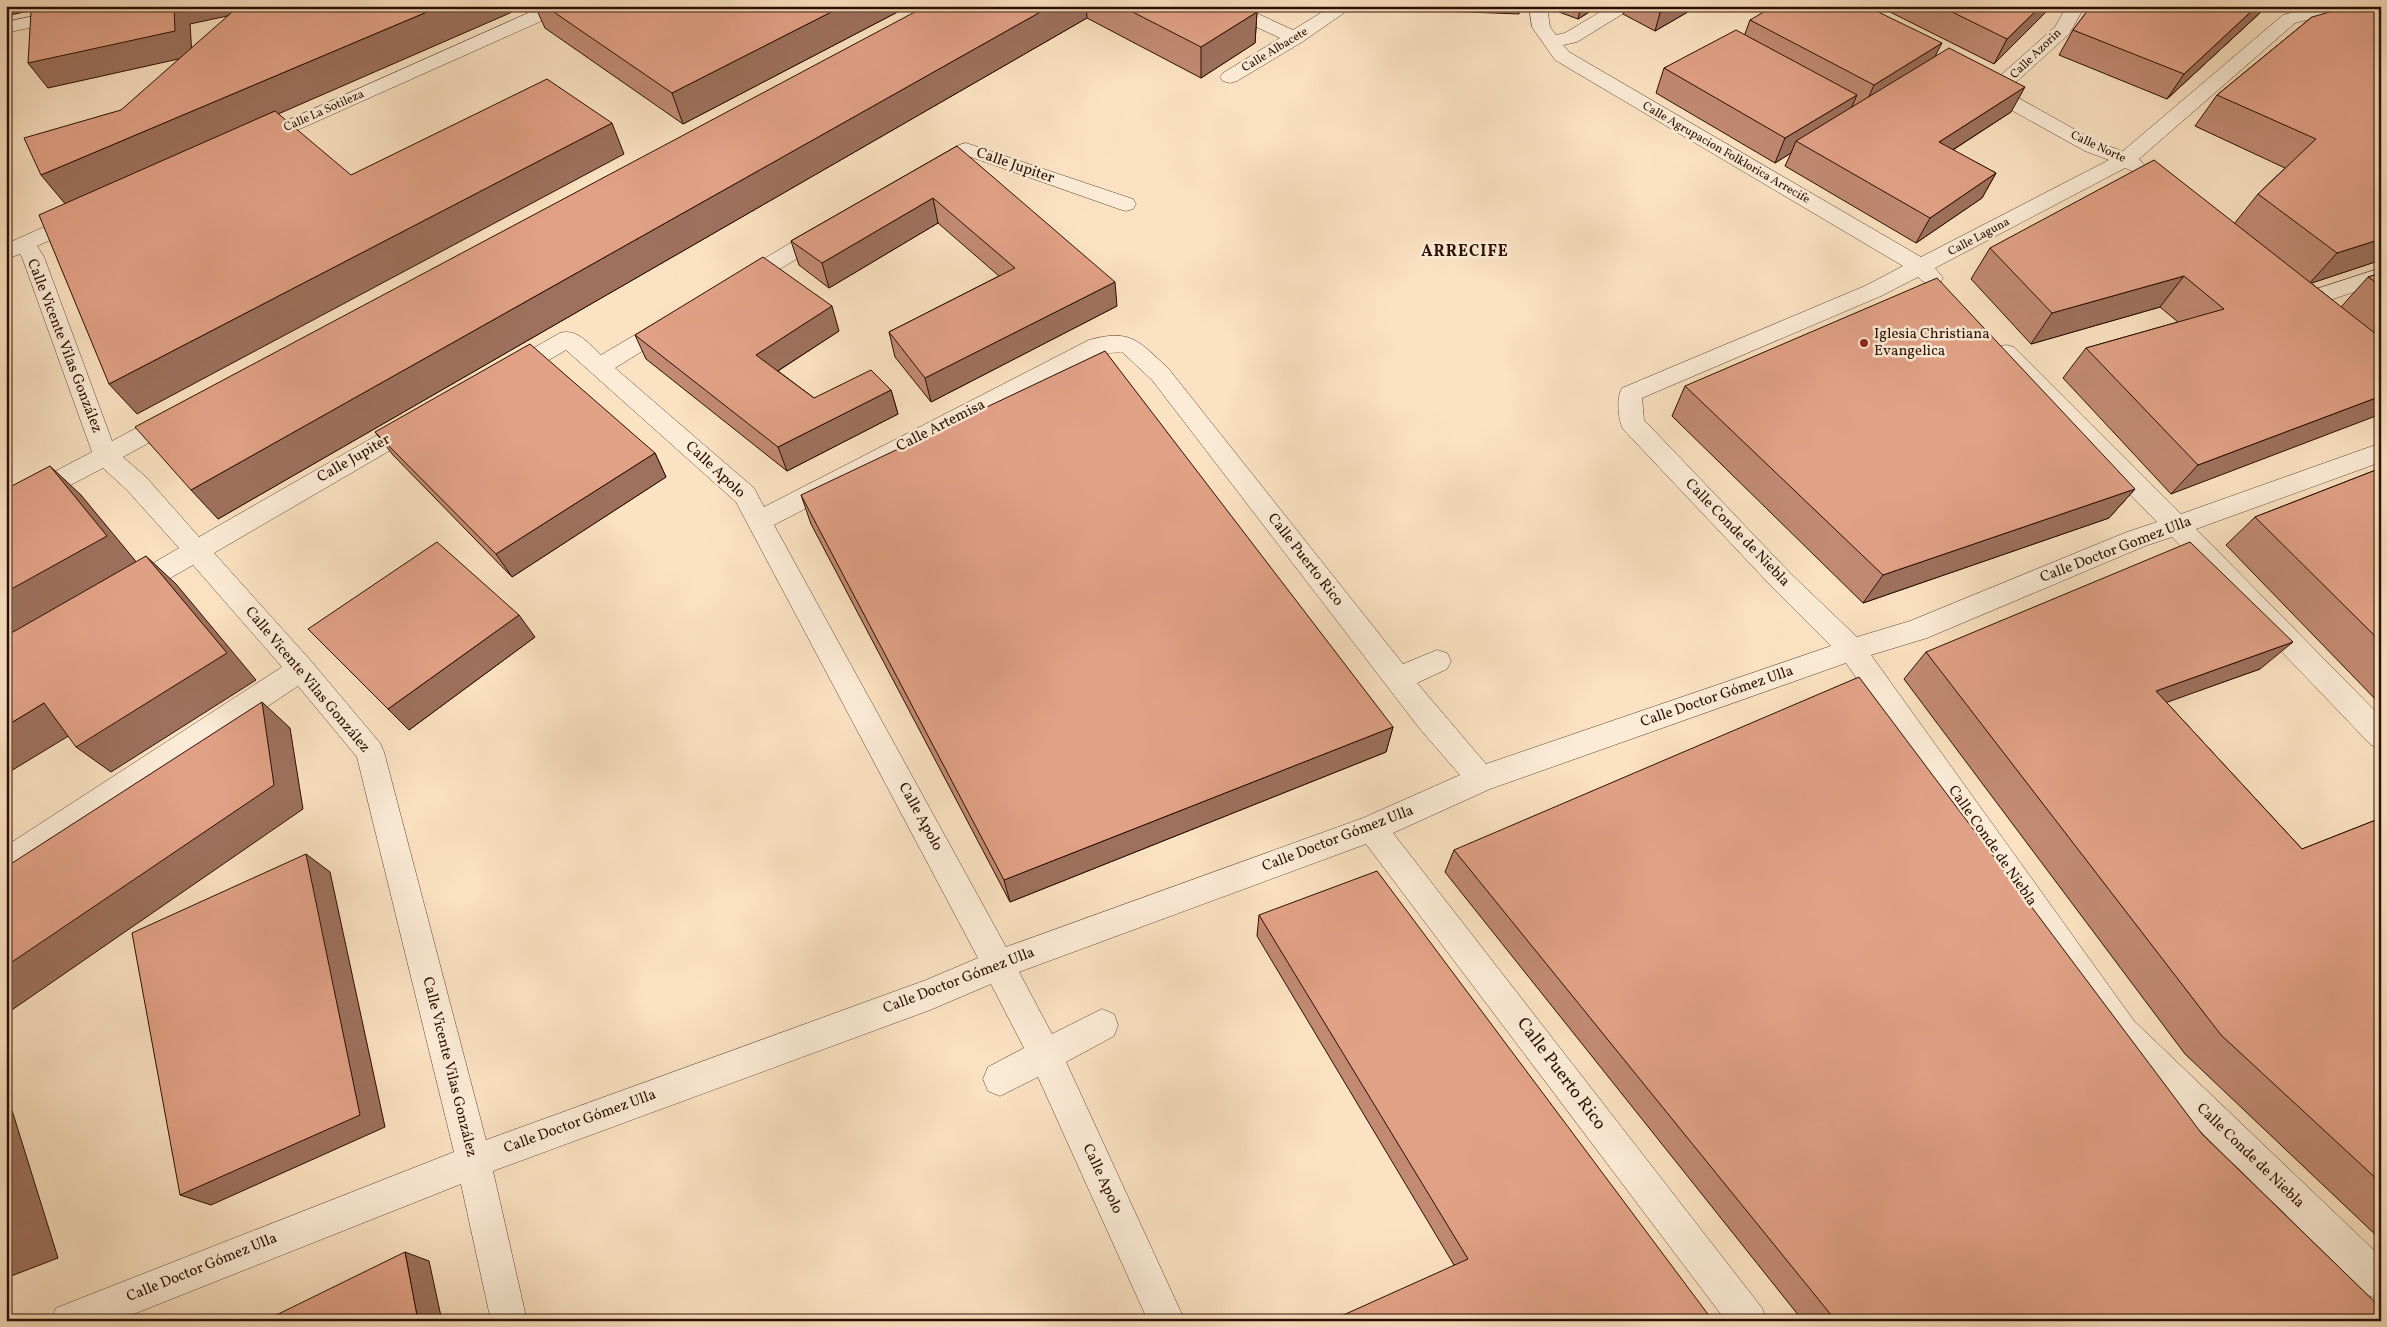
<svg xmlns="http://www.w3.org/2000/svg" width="2387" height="1327" font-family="Vollkorn,serif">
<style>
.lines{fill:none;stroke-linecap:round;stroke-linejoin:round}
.minor-casing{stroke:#5f4330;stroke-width:1}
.minor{fill:#fcecd7;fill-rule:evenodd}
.wall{fill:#c28a73;stroke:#2b0e00}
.shaded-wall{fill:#9e715e;stroke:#2b0e00}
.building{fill:#e1a186;stroke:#2b0e00}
.poi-dot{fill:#8f2418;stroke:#fcecd7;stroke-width:2}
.labels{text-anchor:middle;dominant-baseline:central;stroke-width:5;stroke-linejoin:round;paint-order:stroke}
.far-street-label{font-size:12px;fill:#2b0e00;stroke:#fcecd7}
.street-label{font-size:15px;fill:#2b0e00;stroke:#fcecd7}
.poi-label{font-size:15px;fill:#2b0e00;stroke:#fcecd7;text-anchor:start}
.far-district-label{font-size:16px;font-weight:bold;letter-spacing:1px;fill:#2b0e00;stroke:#fcecd7}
.near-street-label{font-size:18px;fill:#2b0e00;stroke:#fcecd7}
</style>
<rect width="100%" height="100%" fill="#fbe2c2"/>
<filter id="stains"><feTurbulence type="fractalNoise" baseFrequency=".004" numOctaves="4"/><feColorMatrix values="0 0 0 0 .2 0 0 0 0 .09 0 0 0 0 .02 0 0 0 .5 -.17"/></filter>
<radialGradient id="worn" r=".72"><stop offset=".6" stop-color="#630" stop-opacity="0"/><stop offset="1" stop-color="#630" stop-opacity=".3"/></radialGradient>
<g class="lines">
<defs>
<g id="minor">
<polygon points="81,6 116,6 113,10 107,11 6,33 6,22"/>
<polygon points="544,6 569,6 566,10 264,145 257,147 250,145 247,141 250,137"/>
<polygon points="1217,6 1241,6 1293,30 1332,6 1354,6 1302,42 1237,81 1230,83 1223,81 1220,77 1223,73 1280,38 1220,10"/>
<path d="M1529,6H1547L1550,27L1556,35L1565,33L1610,6H1632L1629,10L1577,42L1563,45L1569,52L1921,257L2109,160L2085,151L1986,96L1973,86L1976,82L1983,80L1992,83L2055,27L2067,6H2085L2069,34L2006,91L2099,143L2123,151L2283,15L2316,6H2347L2344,10L2295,23L2139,159L2145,166L2142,170L2135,172L2125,168L1935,268L1943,278L1940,283C1930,286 1925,284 1918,277L1881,296L1642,398L1644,420L1792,575L1857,637L1910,621L2127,532L2157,522L1998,359L1994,353L1998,347L2006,345L2014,347L2181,514L2381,443V462L2196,529L2381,717V748L2371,745L2172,537L2145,546L1927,638L1871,655L2134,1021L2381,1257V1300L2368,1295L2110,1043L1846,663L1490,789L1393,833L1762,1308L1767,1321H1726L1366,844L1019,972L1052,1034L1102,1009L1114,1014L1118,1025L1114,1036L1066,1062L1185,1321H1148L1038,1077L1000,1096L988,1091L983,1079L988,1067L1024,1048L991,984L930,1010L493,1171L527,1321H491L461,1184L116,1321H51L56,1308L454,1152L357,757L298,686L17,873L6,877V846L282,667L193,565L139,596L130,600L121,596L117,589L121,582L179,548L128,491L103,468L6,519V497L92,452L22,257L20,254L6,259V244L73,214L80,212L87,214L91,219L87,224L37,246L44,257L112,441L167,412L175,409L183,412L187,418L183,424L123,457L146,477L199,537L407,418L416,415L425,418L428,424L425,430L214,553L311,661L380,743L384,752L486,1140L926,980L978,958L736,502L566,350L518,378L510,380L502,378L498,372L502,366L560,333C577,328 589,344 601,355L662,319L670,316L678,319L681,324L678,329L615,368L754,488L764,507L1089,340C1132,328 1139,342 1168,368L1403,664L1437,650L1447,653L1451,661L1447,669L1417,683L1486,764L1831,646L1774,589L1623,429C1618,419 1616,398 1622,388L1865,286L1903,266L1555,60L1532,27ZM1122,352L1152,380L1420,729L1460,775L1363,818L1006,947L774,525L1101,354Z"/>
<path d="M966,143L1133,199L1136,204L1133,209L1126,211L1119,209L968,156C955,165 940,179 924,174L921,170L924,166L959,145Z"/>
<polygon points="827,224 835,226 838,231 835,236 748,288 740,290 732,288 729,283 732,278 819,226"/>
<polygon points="2381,268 2381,283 2303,309 2295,306 2292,301 2295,296"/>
</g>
</defs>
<!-- minor casing -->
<use href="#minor" class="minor-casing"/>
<!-- minor -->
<use href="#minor" class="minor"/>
</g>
<!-- wall -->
<g class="wall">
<polygon points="535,6 909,6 683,124 545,28"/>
<polygon points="926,6 1245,6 1257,12 1255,43 1201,78 1087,18 218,519"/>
<polygon points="1391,6 1520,6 1519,14 1391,9"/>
<polygon points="1558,6 1599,6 1578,19 1559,12"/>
<polygon points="1625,6 1698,6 1655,31 1623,14"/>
<polygon points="1878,6 2050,6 2046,12 1994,64"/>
<polygon points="2091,6 2265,6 2262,11 2167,99 2059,55 2073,30"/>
<polygon points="2312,17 2381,260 2311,283 2341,307 2368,277 2381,273 2381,338 2171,494 2063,378 2086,348 2178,322 2160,307 2031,344 1971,279 1990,248 2234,224 2258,194 2285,168 2195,126 2217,95"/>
<polygon points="1750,20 1935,57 2011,112 1953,150 1996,173 1982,198 1916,243 1785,166 1791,153 1775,163 1656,93 1664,68 1745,34"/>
<polygon points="957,146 1117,306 931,402 895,357 889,332 999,276 938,223 829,288 799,265 791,241"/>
<polygon points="839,331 778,371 814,398 891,390 898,414 787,471 646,359 635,335"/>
<polygon points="1685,386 2135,489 2109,518 1863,603 1672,416"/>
<polygon points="375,432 655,453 666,477 512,577 393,455"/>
<polygon points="2381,468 2381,705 2226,545 2255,517"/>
<polygon points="801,495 1393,727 1386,752 1010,902 811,524"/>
<polygon points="308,629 535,637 409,730"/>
<polygon points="1926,652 2260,669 2166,702 2302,849 2381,818 2381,1240 2185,1054 1904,679"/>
<polygon points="1454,850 2202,1134 2381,1321 1803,1321 1445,872"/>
<polygon points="1259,915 1713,1321 1454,1265 1257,936"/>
</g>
<!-- shaded-wall -->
<g class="shaded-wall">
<polygon points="6,6 51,6 6,16"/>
<polygon points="174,6 274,6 190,24 192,56 48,88 28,63"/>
<polygon points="441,6 526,6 67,206 41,175"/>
<polygon points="843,6 909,6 683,124 672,93"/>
<polygon points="1051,6 1086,6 1087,18 218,519 191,490"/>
<polygon points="1581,6 1599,6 1578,19"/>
<polygon points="1673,6 1698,6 1655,31 1660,13"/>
<polygon points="2041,6 2050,6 2046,12 1994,64 2007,39"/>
<polygon points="2257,6 2265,6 2262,11 2167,99 2184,74"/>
<polygon points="1257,12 1255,43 1201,78 1201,47"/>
<polygon points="1942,43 1929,68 1863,110 1874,85"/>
<polygon points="2025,87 2011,112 1926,167 1939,142"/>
<polygon points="1857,95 1846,120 1796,141 1791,153 1775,163 1785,138"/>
<polygon points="612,123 624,154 137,414 109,384"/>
<polygon points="1996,173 1982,198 1916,243 1930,218"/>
<polygon points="933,198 938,223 829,288 822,263"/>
<polygon points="2381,239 2381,260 2309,284 2337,253"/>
<polygon points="2184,276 2160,307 2031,344 2052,313"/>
<polygon points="1115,282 1117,306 931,402 925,378"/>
<polygon points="832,306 839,331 765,379 756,355"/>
<polygon points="891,390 898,414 787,471 778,447"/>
<polygon points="2381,396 2381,414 2171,494 2198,465"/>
<polygon points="655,453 666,477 512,577 496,554"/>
<polygon points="50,466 81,495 138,564 6,640 6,592"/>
<polygon points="2135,489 2109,518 1863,603 1883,575"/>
<polygon points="146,556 176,584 256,680 111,772 76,747"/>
<polygon points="519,615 535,637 409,730 388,709"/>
<polygon points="2293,642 2260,669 2126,717 2156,691"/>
<polygon points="262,702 290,728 303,809 6,1014 6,966"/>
<polygon points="44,703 80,729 6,774 6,726"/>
<polygon points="1393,727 1386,752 1010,902 1004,880"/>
<polygon points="306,854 330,872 385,1127 211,1205 180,1195"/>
<polygon points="6,1091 58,1258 6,1278"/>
<polygon points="405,1252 429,1261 442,1321 418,1321"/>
</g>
<!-- building -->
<g class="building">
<polygon points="58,6 174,6 175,31 28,63 31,12"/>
<polygon points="239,6 441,6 41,175 24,138 121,110"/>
<polygon points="545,6 843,6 672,93"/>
<polygon points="926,6 1051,6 191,490 135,427"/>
<polygon points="1121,6 1245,6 1257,12 1201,47"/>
<polygon points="1647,6 1673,6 1660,13"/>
<polygon points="1774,6 1866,6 1942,43 1874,85 1750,20"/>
<polygon points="1940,6 2041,6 2007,39"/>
<polygon points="2091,6 2257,6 2184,74 2073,30"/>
<polygon points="2351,6 2381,6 2381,239 2337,253 2258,194 2316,139 2217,95 2312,17"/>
<polygon points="1736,30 1857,95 1785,138 1664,68"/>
<polygon points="1949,48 2025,87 1939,142 1996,173 1930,218 1796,141"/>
<polygon points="547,79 612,123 109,384 39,215 275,111 351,175"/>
<polygon points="957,146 1115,282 925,378 889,332 1015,268 933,198 822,263 791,241"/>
<polygon points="2154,160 2381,338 2381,396 2198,465 2086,348 2224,309 2184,276 2052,313 1990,248"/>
<polygon points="763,257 832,306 756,355 814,398 871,370 891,390 778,447 635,335"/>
<polygon points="2381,273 2381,286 2368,277"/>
<polygon points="1937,278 2135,489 1883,575 1685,386"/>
<polygon points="530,344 655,453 496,554 375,432"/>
<polygon points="1105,351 1393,727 1004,880 801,495"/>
<polygon points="50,466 107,536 6,592 6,489"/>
<polygon points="2381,468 2381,642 2255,517"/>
<polygon points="437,542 519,615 388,709 308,629"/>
<polygon points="2190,542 2293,642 2156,691 2302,849 2381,818 2381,1183 2221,1035 1926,652"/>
<polygon points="146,556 227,653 76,747 44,703 6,726 6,636"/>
<polygon points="1859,677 2202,1134 2381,1308 2381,1321 1836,1321 1454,850"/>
<polygon points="262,702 274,785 6,966 6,867"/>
<polygon points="306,854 360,1115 180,1195 132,933"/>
<polygon points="1377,871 1713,1321 1330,1321 1468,1259 1259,915"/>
<polygon points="6,1228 12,1247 6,1249"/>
<polygon points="405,1252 418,1321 264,1321"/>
</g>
<!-- markers -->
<circle class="poi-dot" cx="1864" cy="343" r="5"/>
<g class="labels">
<!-- far-street labels -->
<g class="far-street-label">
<text transform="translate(1275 50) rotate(-31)">Calle Albacete</text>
<text transform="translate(2036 54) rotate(-44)">Calle Azorin</text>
<text transform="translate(324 111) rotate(-24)">Calle La Sotileza</text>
<text transform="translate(2098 147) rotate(25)">Calle Norte</text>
<text transform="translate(1726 153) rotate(30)">Calle Agrupacion Folklorica Arrecife</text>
<text transform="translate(1979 237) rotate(-28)">Calle Laguna</text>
</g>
<!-- street labels -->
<g class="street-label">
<text transform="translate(1015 166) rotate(19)">Calle Jupiter</text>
<text transform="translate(64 346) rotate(69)">Calle Vicente Vilas González</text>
<text transform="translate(941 426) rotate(-27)">Calle Artemisa</text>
<text transform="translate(354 459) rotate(-30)">Calle Jupiter</text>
<text transform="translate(715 470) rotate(43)">Calle Apolo</text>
<text transform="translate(1737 533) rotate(46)">Calle Conde de Niebla</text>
<text transform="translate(2116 550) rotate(-21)">Calle Doctor Gomez Ulla</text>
<text transform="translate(1305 560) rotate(52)">Calle Puerto Rico</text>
<text transform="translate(307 680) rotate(50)">Calle Vicente Vilas González</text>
<text transform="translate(1717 697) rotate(-19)">Calle Doctor Gómez Ulla</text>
<text transform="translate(920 817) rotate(61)">Calle Apolo</text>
<text transform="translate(1338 839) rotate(-21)">Calle Doctor Gómez Ulla</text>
<text transform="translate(1992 846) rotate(55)">Calle Conde de Niebla</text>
<text transform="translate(959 981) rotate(-21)">Calle Doctor Gómez Ulla</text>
<text transform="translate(449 1067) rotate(76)">Calle Vicente Vilas González</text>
<text transform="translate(580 1122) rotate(-20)">Calle Doctor Gómez Ulla</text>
<text transform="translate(2250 1156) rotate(44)">Calle Conde de Niebla</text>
<text transform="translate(1102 1179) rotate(65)">Calle Apolo</text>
<text transform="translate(202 1268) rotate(-22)">Calle Doctor Gómez Ulla</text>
</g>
<!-- poi labels -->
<g class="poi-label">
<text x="1874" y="334">Iglesia Christiana<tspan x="1874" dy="17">Evangelica</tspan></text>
</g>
<!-- far-district labels -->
<g class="far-district-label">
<text x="1465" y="252">ARRECIFE</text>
</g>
<!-- near-street labels -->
<g class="near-street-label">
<text transform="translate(1561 1074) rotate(53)">Calle Puerto Rico</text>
</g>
</g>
<!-- margin -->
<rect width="2387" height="1327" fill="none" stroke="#fbe2c2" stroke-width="25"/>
<rect x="8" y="8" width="2372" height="1312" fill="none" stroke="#2b0e00" stroke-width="2.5"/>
<rect x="12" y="12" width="2362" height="1302" fill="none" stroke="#2b0e00"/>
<rect width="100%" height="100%" filter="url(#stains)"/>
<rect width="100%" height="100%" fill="url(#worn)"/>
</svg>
